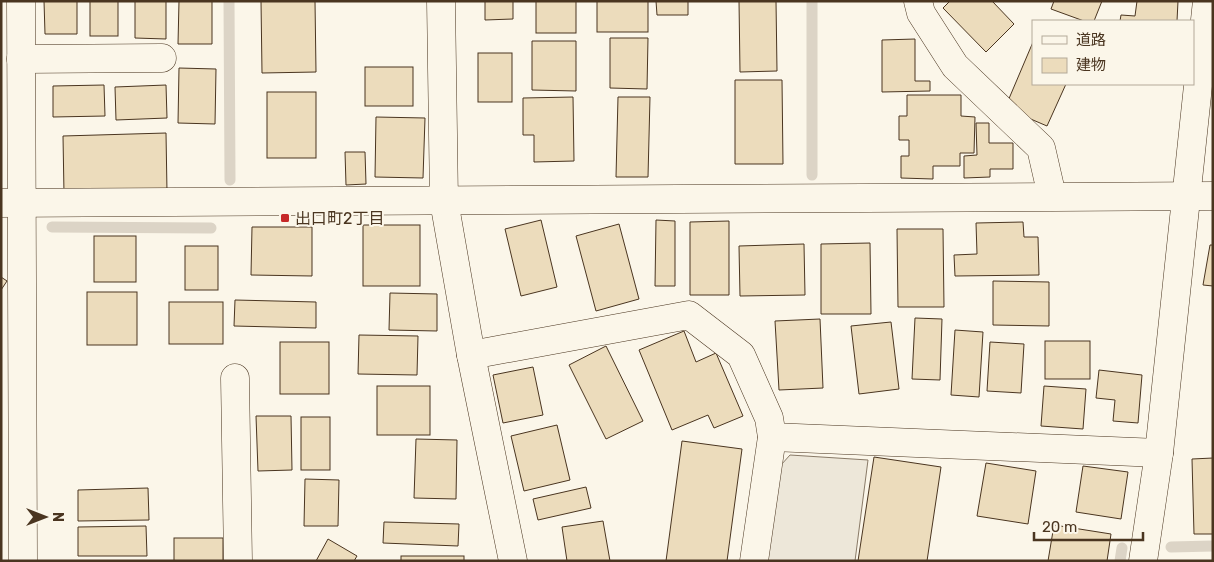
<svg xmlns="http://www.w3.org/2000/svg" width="1214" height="562" font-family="Rubik,'Noto Sans JP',sans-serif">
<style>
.parking{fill:#ede7d9;stroke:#887966}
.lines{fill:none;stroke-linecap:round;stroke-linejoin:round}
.stream{stroke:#dcd4c6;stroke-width:11}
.building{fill:#ecdcbc;stroke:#4a3520}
.minor-casing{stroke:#4a3520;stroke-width:29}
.minor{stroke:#fbf6e9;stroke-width:28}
.poi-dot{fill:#c62828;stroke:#fbf6e9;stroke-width:2}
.labels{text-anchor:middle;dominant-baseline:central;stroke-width:4;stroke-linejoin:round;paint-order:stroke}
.poi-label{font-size:16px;fill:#4a3520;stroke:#fbf6e9;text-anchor:start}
</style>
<rect width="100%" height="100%" fill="#fbf6e9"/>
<!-- parking -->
<polygon class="parking" points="790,455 868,460 855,561 766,561 781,465"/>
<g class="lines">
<!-- stream -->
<g class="stream">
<polyline points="229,1 230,180"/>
<polyline points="812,1 812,175"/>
<polyline points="52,227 211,228"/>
<polyline points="1171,547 1213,546"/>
<polyline points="1120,561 1122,548"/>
</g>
</g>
<!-- building -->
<g class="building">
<polygon points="44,1 77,1 77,34 45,34"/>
<rect x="90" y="1" width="28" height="35"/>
<polygon points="135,1 166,1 166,39 135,38"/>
<polygon points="179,1 212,1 212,44 178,44"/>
<polygon points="261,1 315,1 316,72 262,73"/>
<polygon points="485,1 513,1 513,19 485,20"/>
<rect x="536" y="1" width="40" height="32"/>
<rect x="597" y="1" width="51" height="31"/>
<polygon points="656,1 688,1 688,15 657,15"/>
<polygon points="739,1 776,1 777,71 740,72"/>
<polygon points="950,1 992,1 1014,24 986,52 943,8"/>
<polygon points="1054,1 1102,1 1094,21 1084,21 1051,9"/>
<polygon points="1137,1 1178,1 1177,21 1120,21 1121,15 1135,16"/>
<polygon points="610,38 648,38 647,89 610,88"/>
<polygon points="915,39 915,81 930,81 930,91 882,92 882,40"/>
<polygon points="532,41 576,41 576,91 532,90"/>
<polygon points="1033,42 1033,84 1066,84 1047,126 1005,108"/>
<rect x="478" y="53" width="34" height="49"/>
<rect x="365" y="67" width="48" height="39"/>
<polygon points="179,68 216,69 215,124 178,123"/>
<polygon points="735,80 782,80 783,164 735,164"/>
<polygon points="104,85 105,116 53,117 53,86"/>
<polygon points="166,85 167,118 116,120 115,87"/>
<rect x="267" y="92" width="49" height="66"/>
<polygon points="907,95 961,95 961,116 975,117 974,153 960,153 960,166 933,166 933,179 901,178 901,156 909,156 909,140 899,140 899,116 907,116"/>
<polygon points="573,97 574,161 534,162 534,135 523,135 523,98"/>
<polygon points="618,97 650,97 648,177 616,177"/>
<polygon points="376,117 425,118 423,178 375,177"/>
<polygon points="976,123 989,123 989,143 1013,143 1013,169 990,169 990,177 964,178 964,156 977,155"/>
<polygon points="166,133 167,192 64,194 63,136"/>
<polygon points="345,152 365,152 366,184 346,185"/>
<polygon points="541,220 557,287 521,296 505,229"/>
<polygon points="656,220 675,221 675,286 655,286"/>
<polygon points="729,221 729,295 690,295 690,222"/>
<polygon points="1023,222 1024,237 1038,237 1039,275 955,276 954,255 977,254 976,223"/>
<polygon points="619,224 639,299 596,311 576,236"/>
<rect x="363" y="225" width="57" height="61"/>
<polygon points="252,227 312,227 312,276 251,275"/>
<polygon points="897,229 943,229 944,307 898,307"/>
<rect x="94" y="236" width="42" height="46"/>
<polygon points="870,243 871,314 821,314 821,244"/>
<polygon points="804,244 805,295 740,296 739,246"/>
<polygon points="1210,245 1213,245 1213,286 1203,285"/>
<rect x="185" y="246" width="33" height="44"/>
<polygon points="1,277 7,281 1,290"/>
<polygon points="993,281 1049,282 1049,326 993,325"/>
<rect x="87" y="292" width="50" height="53"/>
<polygon points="390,293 437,294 437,331 389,330"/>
<polygon points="235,300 316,302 316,328 234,326"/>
<rect x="169" y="302" width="54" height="42"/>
<polygon points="915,318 942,319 940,380 912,379"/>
<polygon points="820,319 823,388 779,390 775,321"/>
<polygon points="891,322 899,389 859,394 851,326"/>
<polygon points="955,330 983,332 979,397 951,395"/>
<polygon points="684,331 696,362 716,353 743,416 714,428 708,415 672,430 639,350"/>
<polygon points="359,335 418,336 417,375 358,374"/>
<rect x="1045" y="341" width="45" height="38"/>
<rect x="280" y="342" width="49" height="52"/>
<polygon points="990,342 1024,344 1021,393 987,391"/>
<polygon points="606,346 643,421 606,439 569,365"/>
<polygon points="533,367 543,415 503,423 493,375"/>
<polygon points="1099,370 1142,375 1138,423 1113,421 1115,400 1096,398"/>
<rect x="377" y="386" width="53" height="49"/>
<polygon points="1044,386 1086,389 1083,429 1041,426"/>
<polygon points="256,416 291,416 292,470 258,471"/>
<rect x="301" y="417" width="29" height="53"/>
<polygon points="557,425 570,480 524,491 511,436"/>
<polygon points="416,439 457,440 456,499 414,498"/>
<polygon points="682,441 742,449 727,561 666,561"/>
<polygon points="874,457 941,467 927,561 858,561"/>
<polygon points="1213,458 1213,534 1194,534 1192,459"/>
<polygon points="986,463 1036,471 1028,524 977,516"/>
<polygon points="1083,466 1128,472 1121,519 1076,512"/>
<polygon points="305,479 339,480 338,526 304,526"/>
<polygon points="586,487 591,508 538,520 533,499"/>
<polygon points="148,488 149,520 78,521 78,490"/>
<polygon points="603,521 610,561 567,561 562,527"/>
<polygon points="384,522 459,524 458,546 383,543"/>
<polygon points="1054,525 1111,534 1107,561 1048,561"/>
<polygon points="146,526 147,556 78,556 78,527"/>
<rect x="174" y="538" width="49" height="23"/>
<polygon points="328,539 357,556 354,561 316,561"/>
<rect x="401" y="556" width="63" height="5"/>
</g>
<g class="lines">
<defs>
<g id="minor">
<polyline points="21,1 23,561"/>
<polyline points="441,1 444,201 471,355 513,561"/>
<polyline points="918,1 921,13 955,66 1041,148 1052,196"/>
<polyline points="21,59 162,58"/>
<polyline points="1,203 1213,196"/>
<polyline points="471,355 689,315 741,355 769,418 772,437 754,561"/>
<polyline points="235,378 238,561"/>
<polyline points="772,437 1159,453"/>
<polyline points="1143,561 1159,453 1207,1"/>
</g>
</defs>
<!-- minor casing -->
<use href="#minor" class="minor-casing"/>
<!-- minor -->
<use href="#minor" class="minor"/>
</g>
<!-- markers -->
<rect class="poi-dot" x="280" y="213" width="10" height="10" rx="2.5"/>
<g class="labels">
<!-- poi labels -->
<g class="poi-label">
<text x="295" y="218">出口町2丁目</text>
</g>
</g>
<!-- border -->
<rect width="1214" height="562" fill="none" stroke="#4a3520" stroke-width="5"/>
<!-- legend -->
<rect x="1032" y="20" width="162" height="65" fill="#fbf6e9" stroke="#b4a999"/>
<rect x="1042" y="36" width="25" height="8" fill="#fbf6e9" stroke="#b4a999"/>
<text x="1076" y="45" font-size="15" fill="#4a3520">道路</text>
<rect x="1042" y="58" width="25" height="15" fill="#ecdcbc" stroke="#b4a999"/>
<text x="1076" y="70" font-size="15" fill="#4a3520">建物</text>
<!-- north arrow -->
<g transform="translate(45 517) rotate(90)" stroke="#fbf6e9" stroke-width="4" paint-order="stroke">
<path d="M0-4L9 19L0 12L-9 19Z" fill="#4a3520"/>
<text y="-8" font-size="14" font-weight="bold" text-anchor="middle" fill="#4a3520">N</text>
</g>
<!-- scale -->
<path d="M1034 532v8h109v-8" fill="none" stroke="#4a3520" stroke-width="2.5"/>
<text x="1042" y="532" font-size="15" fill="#4a3520" stroke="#fbf6e9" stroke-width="4" paint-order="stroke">20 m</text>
</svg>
